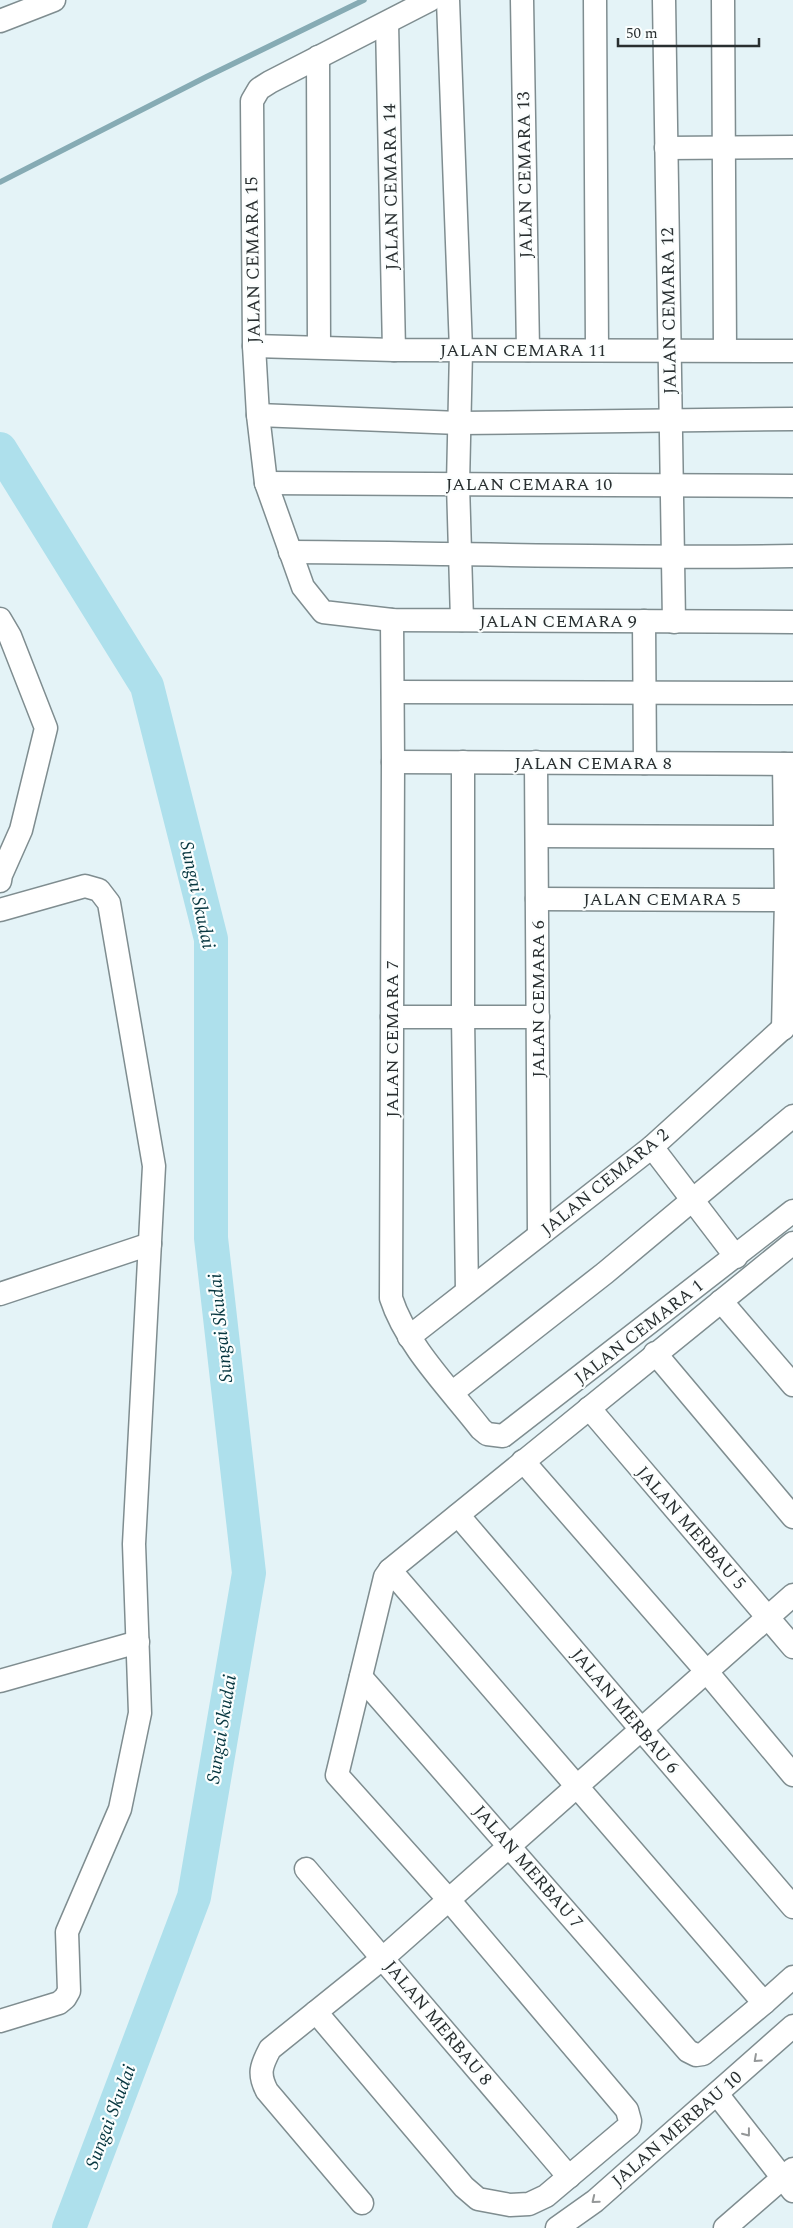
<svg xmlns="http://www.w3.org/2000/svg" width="793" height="2228" font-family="Spectral,serif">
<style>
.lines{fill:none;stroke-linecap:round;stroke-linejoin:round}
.stream{stroke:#86abb4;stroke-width:5.5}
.river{stroke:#aee0ec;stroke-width:34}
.minor-casing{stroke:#7f8d90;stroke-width:25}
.minor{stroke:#fff;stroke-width:22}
.oneway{stroke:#949798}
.labels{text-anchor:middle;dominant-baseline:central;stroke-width:4.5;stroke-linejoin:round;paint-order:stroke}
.street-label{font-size:18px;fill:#292f30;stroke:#fbfefe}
.water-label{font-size:19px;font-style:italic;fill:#06363f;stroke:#fbfefe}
</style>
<rect width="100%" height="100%" fill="#e4f3f7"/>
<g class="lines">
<!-- stream -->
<polyline class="stream" points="0,182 206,77 364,0"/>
<!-- river -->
<polyline class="river" points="0,449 147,686 211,939 211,1238 249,1573 194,1897 69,2228"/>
<defs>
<g id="minor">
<polyline points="430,0 270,82 259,89 252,101 254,346 258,415 266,483 303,587 323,612 392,620 793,622"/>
<polyline points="448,0 461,350 458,484 462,620"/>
<polyline points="522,0 528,350"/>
<polyline points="595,0 597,349"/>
<polyline points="664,0 674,622"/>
<polyline points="723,0 725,350"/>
<polyline points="0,21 54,0"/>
<polyline points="387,23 394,350"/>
<polyline points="318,57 319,347"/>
<polyline points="666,148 793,147"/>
<polyline points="254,346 394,350 793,351"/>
<polyline points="258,415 459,423 793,419"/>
<polyline points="266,483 793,486"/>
<path d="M290,552C458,553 625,559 793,556"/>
<polyline points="0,619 10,636 46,728 21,830 1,875 0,881"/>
<path d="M392,620L393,762L391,1298C406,1345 450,1389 481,1429L487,1434L503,1436L793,1211"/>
<polyline points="644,621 645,763"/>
<polyline points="393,692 793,693"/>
<polyline points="393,762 793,764"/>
<polyline points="463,762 463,1017 467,1291"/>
<polyline points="536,762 539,1235"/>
<polyline points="537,836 785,837"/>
<polyline points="537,899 786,900"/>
<polyline points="0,910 85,886 99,890 109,903 154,1166 134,1544 140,1713 120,1809 67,1932 69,1991 65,1998 59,2003 0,2021"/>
<polyline points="392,1017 538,1017"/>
<polyline points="783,1029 786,900 784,764"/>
<polyline points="652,1147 736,1257"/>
<polyline points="0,1294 150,1244"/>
<polyline points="721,1301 793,1385"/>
<polyline points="409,1337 652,1147 793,1019"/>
<polyline points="655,1353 793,1517"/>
<polyline points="453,1392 605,1273 793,1116"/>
<polyline points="589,1408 793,1647"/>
<polyline points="523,1461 707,1672 793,1775"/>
<polyline points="458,1515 793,1907"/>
<polyline points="361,1677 688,2051 696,2055 703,2054 764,2003 390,1570"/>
<polyline points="0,1681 138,1642"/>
<polyline points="306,1869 569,2177"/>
<polyline points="764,2003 793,1977"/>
<polyline points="316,2012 464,2187 478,2199 510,2205 529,2204 546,2196 629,2126 630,2121 627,2110 449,1900 337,1775 385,1577 390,1570 793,1243"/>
<polyline points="717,2094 793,2191"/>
<path d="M362,2203L267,2091C258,2074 261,2066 270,2049L383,1958L793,1595"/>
<polyline points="557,2228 595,2201 793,2026"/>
<polyline points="725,2228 793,2169"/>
</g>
</defs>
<!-- minor casing -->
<use href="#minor" class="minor-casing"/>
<!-- minor -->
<use href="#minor" class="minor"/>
</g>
<!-- one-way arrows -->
<defs><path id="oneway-chevron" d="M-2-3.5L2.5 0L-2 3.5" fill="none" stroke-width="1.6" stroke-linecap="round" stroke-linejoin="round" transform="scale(1.25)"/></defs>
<g class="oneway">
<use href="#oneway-chevron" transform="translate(757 2059) rotate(138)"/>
<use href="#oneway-chevron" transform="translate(747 2133) rotate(52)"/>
<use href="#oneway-chevron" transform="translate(595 2200) rotate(141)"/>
</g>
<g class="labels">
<!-- street labels -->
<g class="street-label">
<text transform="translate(525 175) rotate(-91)">JALAN CEMARA 13</text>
<text transform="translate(391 187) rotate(-91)">JALAN CEMARA 14</text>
<text transform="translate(253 260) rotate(-91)">JALAN CEMARA 15</text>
<text transform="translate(669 311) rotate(-91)">JALAN CEMARA 12</text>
<text x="523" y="350">JALAN CEMARA 11</text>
<text x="529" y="484">JALAN CEMARA 10</text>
<text x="558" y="621">JALAN CEMARA 9</text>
<text x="593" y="763">JALAN CEMARA 8</text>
<text x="662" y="899">JALAN CEMARA 5</text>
<text transform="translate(538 999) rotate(-90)">JALAN CEMARA 6</text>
<text transform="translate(392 1039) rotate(-90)">JALAN CEMARA 7</text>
<text transform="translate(605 1182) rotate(-39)">JALAN CEMARA 2</text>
<text transform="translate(639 1332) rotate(-38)">JALAN CEMARA 1</text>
<text transform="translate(691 1528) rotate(49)">JALAN MERBAU 5</text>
<text transform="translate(625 1711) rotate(50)">JALAN MERBAU 6</text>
<text transform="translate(528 1867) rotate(49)">JALAN MERBAU 7</text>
<text transform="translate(438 2023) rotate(50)">JALAN MERBAU 8</text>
<text transform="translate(677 2129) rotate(-41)">JALAN MERBAU 10</text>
</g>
<!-- water labels -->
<g class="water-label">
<text transform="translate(197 895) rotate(78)">Sungai Skudai</text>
<text transform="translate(221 1328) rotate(-96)">Sungai Skudai</text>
<text transform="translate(222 1729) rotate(-81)">Sungai Skudai</text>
<text transform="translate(111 2117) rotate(-69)">Sungai Skudai</text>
</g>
</g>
<!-- scale -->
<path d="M618 38v8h141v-8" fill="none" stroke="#292f30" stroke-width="2.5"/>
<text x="626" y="38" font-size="15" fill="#292f30" stroke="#fbfefe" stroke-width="4" paint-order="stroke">50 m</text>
</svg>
